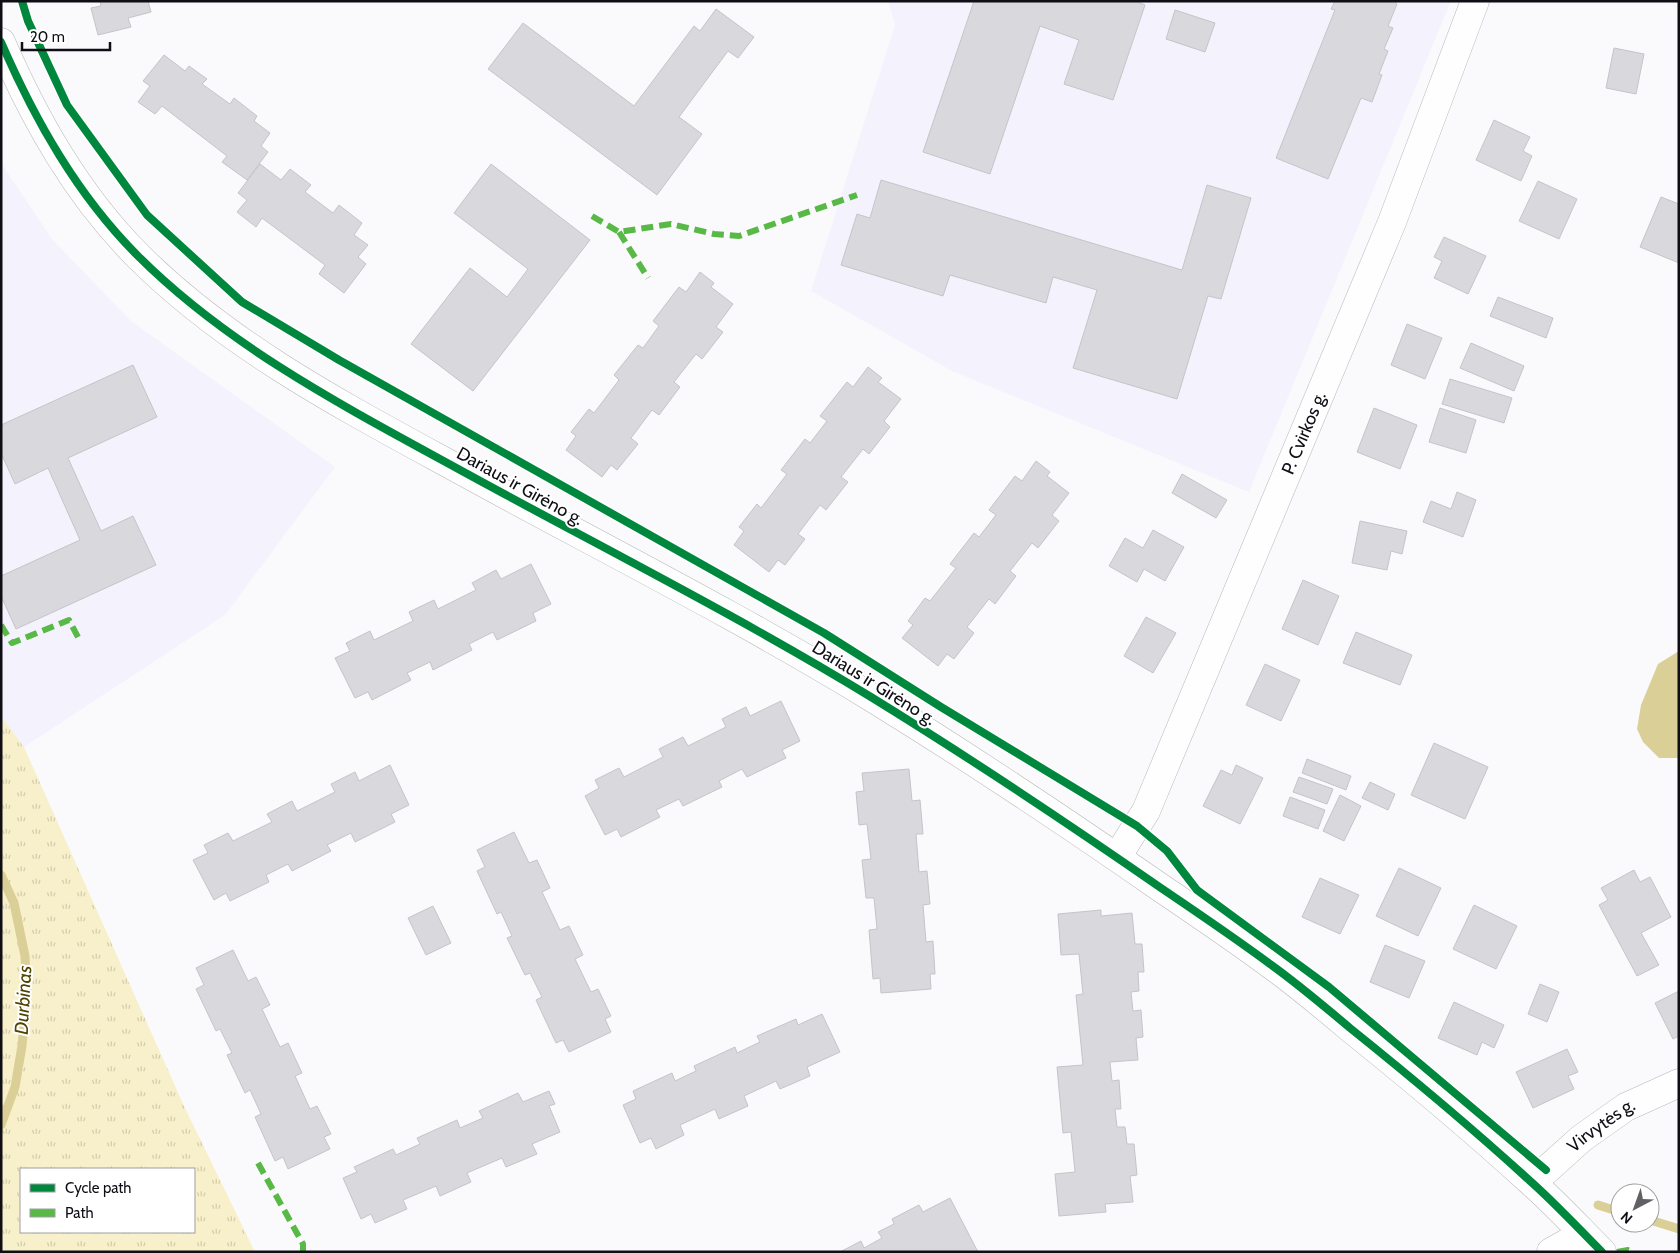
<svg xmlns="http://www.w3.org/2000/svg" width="1680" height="1253" font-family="Cabin,sans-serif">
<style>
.built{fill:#f4f2fd}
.grass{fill:url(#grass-tufts);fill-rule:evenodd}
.water{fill:#dad097}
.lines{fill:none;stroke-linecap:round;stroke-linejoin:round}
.stream{stroke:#dad097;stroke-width:9}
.building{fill:#d8d8dd;stroke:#c5c4c9}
.minor-casing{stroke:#b7b7bb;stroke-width:29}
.minor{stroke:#fefeff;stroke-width:28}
.quiet{stroke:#58b947;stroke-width:6;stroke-dasharray:12 6;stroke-linecap:butt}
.cycleway-casing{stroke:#fff;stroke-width:11}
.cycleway{stroke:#00873e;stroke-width:8}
.labels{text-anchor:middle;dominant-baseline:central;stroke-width:4;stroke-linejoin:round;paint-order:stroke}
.street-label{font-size:18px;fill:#0f0e14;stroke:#fff}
.water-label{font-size:19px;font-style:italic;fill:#4e4400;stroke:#fff}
</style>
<defs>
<pattern id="grass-tufts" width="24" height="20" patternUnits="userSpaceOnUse" patternTransform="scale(1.25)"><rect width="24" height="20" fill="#f7f0ca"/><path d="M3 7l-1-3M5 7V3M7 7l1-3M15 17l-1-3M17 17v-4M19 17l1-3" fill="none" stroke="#d3cdad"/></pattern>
</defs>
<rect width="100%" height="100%" fill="#fafafc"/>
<!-- built -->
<g class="built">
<polygon points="888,1 1451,1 1249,492 952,371 811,291 895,25"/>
<polygon points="1,163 52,239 131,321 335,467 225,615 24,747 1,716"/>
</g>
<!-- grass -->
<path class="grass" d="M1,716L24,747L184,1106L255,1252H1ZM21,1169H194V1232H21Z"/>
<!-- water -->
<polygon class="water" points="1679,651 1679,758 1659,758 1643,742 1637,729 1641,705 1658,664"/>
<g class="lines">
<!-- stream -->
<g class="stream">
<polyline points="1,875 14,903 25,956 27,993 22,1046 15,1087 1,1125"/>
<polyline points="1598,1205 1620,1212"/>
<polyline points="1650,1220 1679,1229"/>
</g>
</g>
<!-- building -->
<g class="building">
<polygon points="100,1 148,1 151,12 128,18 131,27 98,35 91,8 101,6"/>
<polygon points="974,1 1135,1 1145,5 1113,100 1064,84 1079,40 1040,26 990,174 923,152"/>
<polygon points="1335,1 1394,1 1397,4 1388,26 1393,28 1384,49 1388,51 1379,74 1382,75 1372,102 1361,98 1328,179 1276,158 1335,10 1331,9"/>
<polygon points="716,9 754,37 738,58 728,51 679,117 702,134 657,195 488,69 523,23 634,106 694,26 700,31"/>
<polygon points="1175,10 1215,23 1205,52 1166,39"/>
<polygon points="1614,48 1644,54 1636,94 1606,88"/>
<polygon points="164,55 185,71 189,66 207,79 202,84 230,104 234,98 257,116 254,121 270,133 261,146 268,152 247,180 222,162 227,156 162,106 155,114 138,102 150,86 143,81"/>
<polygon points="1494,120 1530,137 1523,151 1532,156 1521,181 1476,160"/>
<polygon points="260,164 281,180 290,169 311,185 305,192 333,213 339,205 362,223 354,235 368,245 358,257 366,264 344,293 319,274 325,265 262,218 256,227 237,212 247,200 238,193"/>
<polygon points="491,164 590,240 473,391 411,344 470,268 507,297 528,269 454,213"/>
<polygon points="881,180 1182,270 1207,185 1251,198 1221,299 1208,296 1177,399 1073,368 1097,290 1053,277 1046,303 950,275 943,296 841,265 857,214 870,218"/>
<polygon points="1538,181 1577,199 1559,239 1519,221"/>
<polygon points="1661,197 1679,204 1679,263 1640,247"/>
<polygon points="1444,237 1486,256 1468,294 1434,278 1442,261 1434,257"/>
<polygon points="700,272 714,283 711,287 733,304 716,327 723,332 702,359 696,354 674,382 680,387 659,415 652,410 631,438 638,444 617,470 611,465 602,477 566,450 576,436 571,432 589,409 594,413 619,380 614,375 638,345 643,348 659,326 653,321 679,287 686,292"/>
<polygon points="1498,297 1553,318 1546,338 1490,316"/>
<polygon points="1407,324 1442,338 1425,379 1391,365"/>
<polygon points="1471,343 1524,366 1514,391 1460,368"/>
<polygon points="133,365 157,417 68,458 101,531 133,516 156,565 16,629 1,596 1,576 80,540 48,468 15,484 1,453 1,425"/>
<polygon points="868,367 882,378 878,382 901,399 884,421 890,427 869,454 863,449 841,477 848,482 826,510 820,505 798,534 805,539 785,565 778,560 769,572 734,545 744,531 739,527 757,504 761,508 787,474 781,470 805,439 810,443 827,421 820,416 847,382 853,387"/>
<polygon points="1450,379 1512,398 1504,423 1442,404"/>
<polygon points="1374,408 1417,425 1400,469 1357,452"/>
<polygon points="1440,408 1476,420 1466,453 1429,442"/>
<polygon points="1036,461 1050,472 1047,476 1069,493 1052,515 1059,521 1038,548 1032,543 1010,571 1016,576 995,604 989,599 967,627 974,633 954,659 947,654 938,666 902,638 913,625 908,621 925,598 930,601 956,568 950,564 974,533 979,537 996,515 989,510 1015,476 1022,481"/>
<polygon points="1182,474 1227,500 1216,518 1172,493"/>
<polygon points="1457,492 1476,500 1463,537 1423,522 1431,501 1451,509"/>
<polygon points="1360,521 1407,531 1402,554 1391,551 1387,570 1352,563"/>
<polygon points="1153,530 1184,547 1165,581 1144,569 1137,582 1109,566 1125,538 1143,548"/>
<polygon points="531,564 551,604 533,613 536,621 497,640 493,632 469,644 472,650 433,670 430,662 407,673 411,680 372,700 368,692 355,698 335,658 350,651 346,643 370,631 374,640 413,621 409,612 434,600 438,609 476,590 472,583 496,570 501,579"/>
<polygon points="1303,580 1339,596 1318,645 1282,629"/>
<polygon points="1146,617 1176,633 1153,673 1124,656"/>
<polygon points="1356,632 1412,655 1400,685 1343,663"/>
<polygon points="1265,664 1300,680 1281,721 1246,705"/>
<polygon points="781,701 800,741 782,750 786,758 747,777 742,769 719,781 722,787 683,806 679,799 656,810 660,817 621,837 617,829 605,835 585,796 599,788 595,780 619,768 624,777 663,757 659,749 683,737 688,746 726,727 722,719 746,707 750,716"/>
<polygon points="1434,743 1488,767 1465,819 1411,795"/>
<polygon points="1307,759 1351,776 1346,790 1302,773"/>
<polygon points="390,765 409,805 391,814 395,822 355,842 351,833 327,845 331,851 292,871 288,864 266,875 269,882 230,901 226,893 214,900 193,860 208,853 204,845 228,833 233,841 272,822 267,814 292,801 297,811 335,792 331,784 355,772 359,781"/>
<polygon points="1236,765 1263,778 1240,824 1203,806 1221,770 1232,775"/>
<polygon points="909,769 912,801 920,800 923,834 916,834 919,872 927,871 930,904 923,905 926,942 933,941 935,974 930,974 931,989 881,993 880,978 873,979 869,930 877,929 874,898 866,898 862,860 871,859 867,824 859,825 856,792 864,791 862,773"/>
<polygon points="1299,777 1333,789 1327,804 1293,792"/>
<polygon points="1370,782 1395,794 1388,810 1362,798"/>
<polygon points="1340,795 1361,806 1344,841 1323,831"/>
<polygon points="1290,797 1325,810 1318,829 1283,816"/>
<polygon points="514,832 529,863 537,860 550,888 542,892 560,930 569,926 583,955 575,959 591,992 598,989 611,1016 605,1019 611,1032 569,1052 563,1040 556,1043 536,1000 542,997 530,973 525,975 507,938 512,936 501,912 497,914 477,871 485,867 477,850"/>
<polygon points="1399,868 1441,888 1418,936 1376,916"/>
<polygon points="1634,870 1640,882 1650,877 1671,917 1641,933 1659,965 1637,976 1599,905 1608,900 1601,888"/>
<polygon points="1320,878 1359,895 1340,934 1302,917"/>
<polygon points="1474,905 1517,926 1496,969 1453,949"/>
<polygon points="433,906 451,943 426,955 408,918"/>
<polygon points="1101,910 1101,916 1132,913 1135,944 1142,944 1144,972 1138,972 1139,991 1131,992 1133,1011 1141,1010 1143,1037 1136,1038 1138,1060 1110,1062 1112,1081 1119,1080 1121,1109 1115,1109 1117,1127 1125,1127 1127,1144 1134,1144 1137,1175 1130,1176 1133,1202 1105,1204 1106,1212 1059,1216 1055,1174 1075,1172 1071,1132 1063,1133 1057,1067 1083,1065 1076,995 1083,994 1079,954 1061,955 1058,914"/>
<polygon points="1385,945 1425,961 1409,998 1370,982"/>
<polygon points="233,950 248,981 256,977 270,1005 262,1009 280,1047 288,1043 302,1073 295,1076 310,1109 317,1106 331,1134 324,1137 330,1149 288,1169 283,1157 275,1161 255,1117 261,1114 250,1090 245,1093 227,1055 232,1053 220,1029 216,1031 196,989 204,985 196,968"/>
<polygon points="1540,984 1559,992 1547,1022 1528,1014"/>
<polygon points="1679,991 1679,1036 1673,1039 1655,1003"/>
<polygon points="1454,1002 1504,1025 1494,1048 1482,1042 1477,1055 1438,1038"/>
<polygon points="822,1014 840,1052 807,1067 810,1076 780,1089 776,1081 744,1096 748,1106 719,1119 715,1109 680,1125 684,1135 656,1149 651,1138 640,1143 623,1105 636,1099 633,1091 672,1073 675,1081 696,1071 694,1066 735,1047 737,1053 760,1042 757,1036 796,1019 798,1025"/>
<polygon points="1567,1049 1578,1072 1568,1076 1574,1089 1533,1108 1516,1072"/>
<polygon points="549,1091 555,1104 549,1106 560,1132 532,1144 537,1154 506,1167 502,1158 467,1173 471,1182 440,1196 436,1186 403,1200 407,1209 375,1223 371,1214 361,1219 343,1178 357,1172 354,1167 393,1149 396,1155 420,1144 417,1138 457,1120 460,1128 483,1118 479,1111 518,1093 523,1102"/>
<polygon points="950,1198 978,1252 840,1252 861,1241 864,1248 882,1238 878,1232 894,1224 892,1219 919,1205 923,1212"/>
</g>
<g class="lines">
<defs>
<g id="minor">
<path d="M1,42C35,120 77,195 138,256C227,345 341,405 451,465C591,542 735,614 871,697C970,758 1066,822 1161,888C1198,913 1235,938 1270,964C1298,984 1324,1006 1350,1028C1411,1077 1471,1127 1529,1180C1554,1202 1578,1228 1602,1252"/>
<path id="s1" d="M1117,857L1146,811L1392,222L1475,1"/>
<path id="s2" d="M1533,1182L1582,1138L1626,1107L1679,1083"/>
<polyline points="1551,1252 1583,1234"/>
</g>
</defs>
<!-- minor casing -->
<use href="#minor" class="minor-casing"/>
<!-- minor -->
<use href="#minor" class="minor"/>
<!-- quiet -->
<g class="quiet">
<polyline points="592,216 619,232 671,224 714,234 739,236 857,195"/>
<polyline points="619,232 648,278"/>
<polyline points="1,625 12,643 69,620 80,641"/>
<polyline points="258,1163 303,1244 303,1252"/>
<polyline points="1617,1252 1628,1250 1634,1252"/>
</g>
<defs>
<g id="cycleway">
<polyline points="22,1 28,21 67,105 147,215 242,302 339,360 824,633 941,707 1137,826 1167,851 1197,890 1329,987 1546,1170"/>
<path d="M1,42C35,120 77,195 138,256C227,345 341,405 451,465C591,542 735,614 871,697C970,758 1066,822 1161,888C1198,913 1235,938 1270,964C1298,984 1324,1006 1350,1028C1411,1077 1471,1127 1529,1180C1554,1202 1578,1228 1602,1252"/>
</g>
</defs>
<!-- cycleway casing -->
<use href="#cycleway" class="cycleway-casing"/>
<!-- cycleway -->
<use href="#cycleway" class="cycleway"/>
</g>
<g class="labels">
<!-- street labels -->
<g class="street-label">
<text stroke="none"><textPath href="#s1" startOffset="464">P. Cvirkos g.</textPath></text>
<text transform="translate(520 486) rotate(29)">Dariaus ir Girėno g.</text>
<text transform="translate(874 683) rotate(32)">Dariaus ir Girėno g.</text>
<text stroke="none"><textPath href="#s2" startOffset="89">Virvytės g.</textPath></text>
</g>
<!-- water labels -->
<g class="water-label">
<text transform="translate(23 1000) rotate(-87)">Durbinas</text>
</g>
</g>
<!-- border -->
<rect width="1680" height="1253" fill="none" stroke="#0f0e14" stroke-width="5"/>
<!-- legend -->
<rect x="20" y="1168" width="175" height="65" fill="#ffffff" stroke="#9f9fa1"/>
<rect x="30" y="1184" width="25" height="8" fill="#00873e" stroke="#9f9fa1"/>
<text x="65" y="1193" font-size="15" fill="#0f0e14">Cycle path</text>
<rect x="30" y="1209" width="25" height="8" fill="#58b947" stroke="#9f9fa1"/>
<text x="65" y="1218" font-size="15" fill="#0f0e14">Path</text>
<!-- north arrow -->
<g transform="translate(1635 1208) rotate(221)"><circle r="24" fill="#ffffff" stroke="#9f9fa1"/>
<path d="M0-4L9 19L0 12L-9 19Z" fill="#616165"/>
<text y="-8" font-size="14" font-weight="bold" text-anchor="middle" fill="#0f0e14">N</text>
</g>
<!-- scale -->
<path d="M22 42v8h88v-8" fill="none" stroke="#0f0e14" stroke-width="2.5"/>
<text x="30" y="42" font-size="15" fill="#0f0e14" stroke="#ffffff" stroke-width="4" paint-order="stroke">20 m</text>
</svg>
